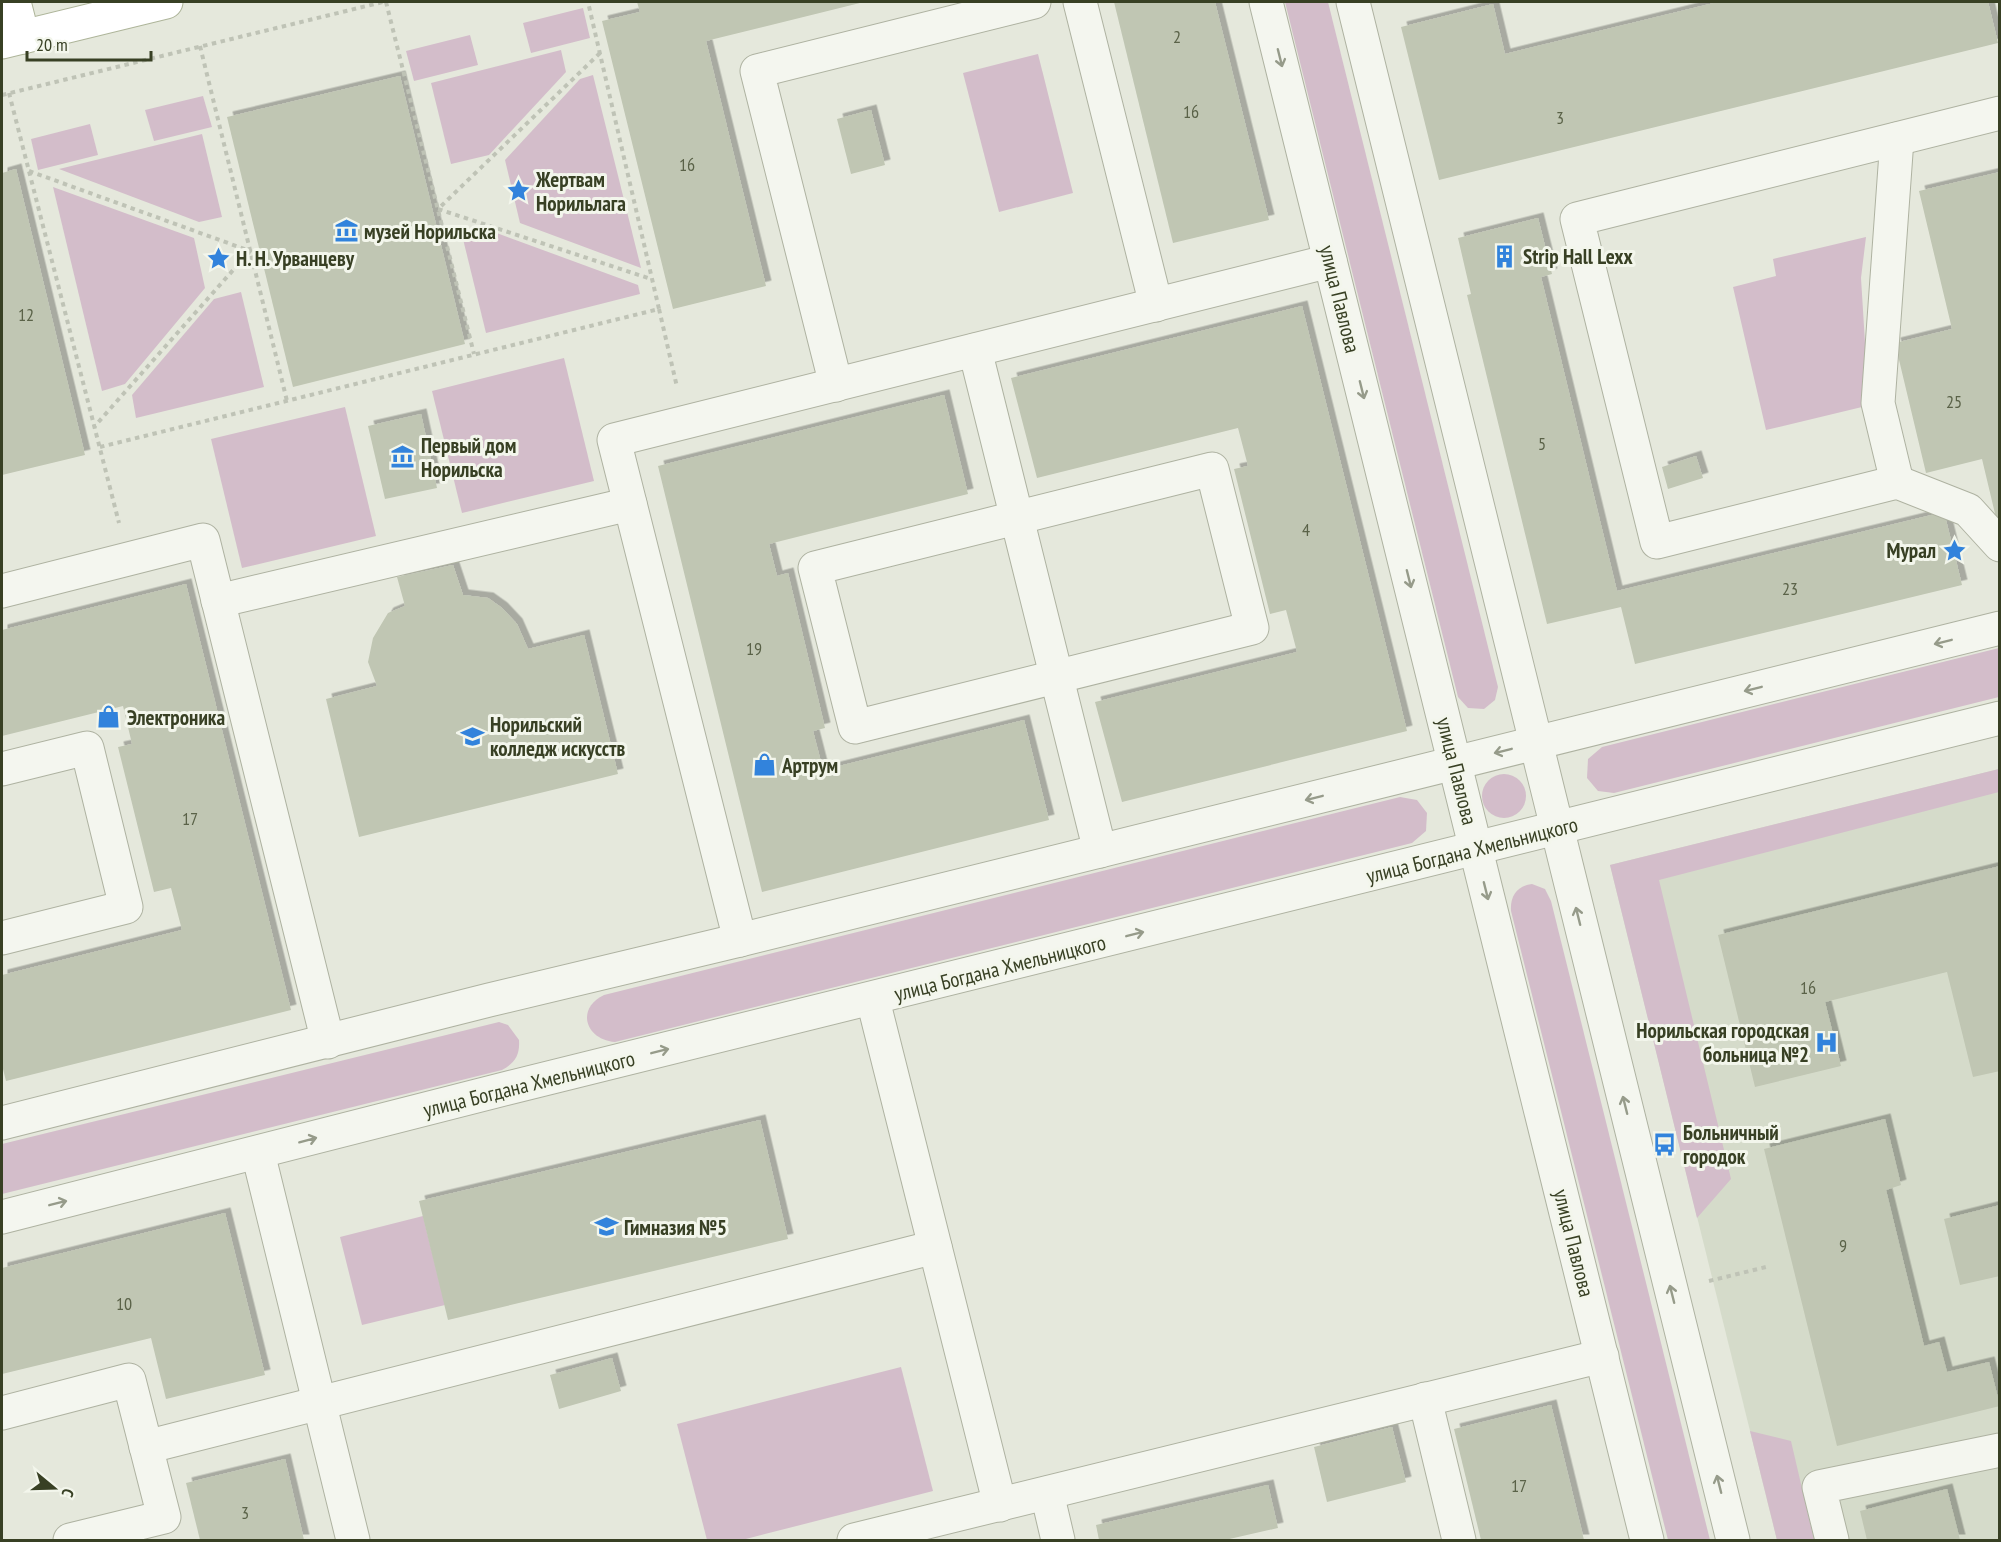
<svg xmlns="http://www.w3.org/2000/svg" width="2001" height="1542" font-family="'PT Sans Narrow',sans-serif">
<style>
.built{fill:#d5dbca}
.green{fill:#d3bdca}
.building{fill:#c0c6b3;filter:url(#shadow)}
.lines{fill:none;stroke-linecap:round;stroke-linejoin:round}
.minor-casing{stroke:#aeb2a1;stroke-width:35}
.major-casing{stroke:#aeb59a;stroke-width:35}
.path{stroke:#bfc3b6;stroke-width:4;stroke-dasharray:4.5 4.5;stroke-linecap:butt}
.minor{stroke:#f4f6ef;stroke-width:33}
.major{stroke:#fff;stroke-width:33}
.oneway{stroke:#969b8a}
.labels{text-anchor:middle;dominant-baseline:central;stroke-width:6;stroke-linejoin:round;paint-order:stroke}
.number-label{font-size:18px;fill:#5a6248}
.poi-label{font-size:21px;font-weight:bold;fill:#384024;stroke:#f3f6ec;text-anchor:start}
.street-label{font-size:21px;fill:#384024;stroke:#f3f6ec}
</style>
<defs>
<filter id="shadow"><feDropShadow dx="5.5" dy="-5.5" stdDeviation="0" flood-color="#0004"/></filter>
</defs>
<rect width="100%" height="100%" fill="#e5e8dc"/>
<!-- built -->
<polygon class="built" points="1999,769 1999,1540 1777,1540 1610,865"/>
<!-- green -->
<g class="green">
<polygon points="1285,2 1328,2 1498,687 1495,700 1484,709 1468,708 1458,697"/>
<polygon points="583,8 590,38 531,53 523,23"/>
<polygon points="470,35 478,65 414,81 406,51"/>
<polygon points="561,50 566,72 489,155 451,164 431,83"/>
<polygon points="1038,54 1073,193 999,212 963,73"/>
<polygon points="593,75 641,268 520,223 505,160 580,79"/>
<polygon points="203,96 212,127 154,141 145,110"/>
<polygon points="90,124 98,155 38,170 31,139"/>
<polygon points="202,134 222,217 199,222 59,169"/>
<polygon points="53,187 194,238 205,288 125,384 102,391"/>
<polygon points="494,232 638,285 640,294 486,333 463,239"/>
<polygon points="1866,237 1861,278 1867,375 1862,407 1766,430 1733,287 1776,276 1773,259"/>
<polygon points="241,292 264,387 136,418 132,395 214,299"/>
<polygon points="564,358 594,481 462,513 432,391"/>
<polygon points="345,407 376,536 242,568 211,439"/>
<polygon points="1999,648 1999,697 1614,793 1598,791 1587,778 1588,759 1602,747"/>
<polygon points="1999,769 1999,792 1659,880 1731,1179 1697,1218 1610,865"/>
<circle cx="1504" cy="796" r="22"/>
<path d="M1400,797L1417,800L1427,813L1426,831L1412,843L615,1042C586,1040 575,1009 604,995Z"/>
<path d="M1532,884L1545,889L1551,901L1710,1540H1668L1511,911C1510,896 1517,886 1532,884Z"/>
<path d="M499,1022L508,1025L519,1040C520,1055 515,1063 502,1070L2,1194V1144Z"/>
<polygon points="423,1216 445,1305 362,1325 340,1237"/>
<polygon points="901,1367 933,1491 742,1540 707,1540 677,1424"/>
<polygon points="1750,1431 1791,1441 1814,1540 1777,1540"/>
</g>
<!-- building -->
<g class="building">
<polygon points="637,2 864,2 706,41 766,286 673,309 602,21 640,12"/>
<polygon points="1114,2 1215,2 1269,220 1173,243"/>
<polygon points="1718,2 1988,2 1998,43 1439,180 1401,27 1493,4 1505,54"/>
<polygon points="400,76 465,344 293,387 227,117"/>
<polygon points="871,110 885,165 851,174 837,119"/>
<polygon points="16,169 85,455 2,475 2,173"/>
<polygon points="2000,172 2000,521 1997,522 1982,459 1926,473 1895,343 1952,329 1919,191"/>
<polygon points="1538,218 1552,274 1541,277 1617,591 1944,512 1962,585 1635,664 1621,607 1547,624 1467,295 1471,294 1458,238"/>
<polygon points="1302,306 1407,731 1122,802 1095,702 1297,652 1286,610 1270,614 1234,469 1248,466 1238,428 1037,478 1011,378"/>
<polygon points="944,395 968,494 769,544 777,576 788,573 825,728 813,731 823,770 1024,720 1049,820 762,892 658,466"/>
<polygon points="421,414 437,488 385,499 368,426"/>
<polygon points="1696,456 1703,478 1668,489 1662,467"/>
<polygon points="453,565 463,595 488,598 502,608 517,624 528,649 584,635 618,774 359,837 326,699 377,686 368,662 373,638 388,613 405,606 397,577"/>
<polygon points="186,584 291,1010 6,1081 2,1065 2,975 182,930 171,888 154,892 118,747 132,744 123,706 2,736 2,630"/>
<polygon points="2000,866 2000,1071 1973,1077 1947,972 1825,1002 1841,1066 1755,1087 1718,935"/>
<polygon points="1885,1119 1901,1185 1886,1190 1924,1346 1939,1342 1947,1372 1989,1362 2000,1406 1837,1446 1764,1149"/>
<polygon points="760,1120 788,1239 448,1320 419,1201"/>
<polygon points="2000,1205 2000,1276 1960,1285 1944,1219"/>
<polygon points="225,1213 265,1375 166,1399 151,1338 2,1374 2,1268"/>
<polygon points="612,1358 621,1391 559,1409 550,1375"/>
<polygon points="1551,1405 1584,1540 1481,1540 1454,1429"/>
<polygon points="1392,1427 1406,1482 1327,1502 1314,1447"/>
<polygon points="285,1459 304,1540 200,1540 186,1483"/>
<polygon points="1268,1485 1278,1528 1225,1540 1099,1540 1096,1525"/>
<polygon points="1947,1489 1960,1540 1867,1540 1860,1511"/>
</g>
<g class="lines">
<defs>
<g id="minor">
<polyline points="1080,2 1156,305"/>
<polyline points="1266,2 1647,1540"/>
<polyline points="1353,2 1733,1540"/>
<polyline points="2000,113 1577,219 1657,542 1897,482 1968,510 2000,545"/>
<polyline points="1897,139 1878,403 1897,482"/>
<polyline points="975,350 1100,851"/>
<polyline points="836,385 757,71 1034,2"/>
<polygon points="1212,469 1252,628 855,727 815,568"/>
<polyline points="2,591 203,540 328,1042"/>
<polyline points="218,601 630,504"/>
<polyline points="2,769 87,748 126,907 2,938"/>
<polyline points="740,940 614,440 1330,261"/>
<polyline points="873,1000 1000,1505"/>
<polyline points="2,1123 489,1000 740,940 2000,628"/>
<polyline points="258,1153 353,1540"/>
<polyline points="2,1217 512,1087 2000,718"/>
<polyline points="1425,1399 1459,1540"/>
<polyline points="2,1413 129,1380 164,1517 70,1540"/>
<polyline points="146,1447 935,1247"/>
<polyline points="1047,1493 1058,1540"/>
<polyline points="854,1540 1602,1356"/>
<polyline points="1832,1540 1819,1487 2000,1450"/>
</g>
<g id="major">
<polyline points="14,2 23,37"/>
<polyline points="2,42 166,2"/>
</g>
</defs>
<!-- minor casing -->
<use href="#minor" class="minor-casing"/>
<!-- major casing -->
<use href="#major" class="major-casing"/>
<!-- path -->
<g class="path">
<polyline points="386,2 474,354"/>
<polyline points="200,46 287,401"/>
<polyline points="600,53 438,209 651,279"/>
<polyline points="9,93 119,523"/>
<polyline points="2,95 383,2"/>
<polyline points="29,171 250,251 94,427"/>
<polyline points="659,309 677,387"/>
<polyline points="100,447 659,309 588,2"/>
<polyline points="1709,1281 1766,1267"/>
</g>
<!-- minor -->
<use href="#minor" class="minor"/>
<!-- major -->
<use href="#major" class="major"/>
</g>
<!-- one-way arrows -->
<defs><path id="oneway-shaft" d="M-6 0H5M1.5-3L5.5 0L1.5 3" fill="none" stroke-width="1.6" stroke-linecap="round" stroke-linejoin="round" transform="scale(1.5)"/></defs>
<g class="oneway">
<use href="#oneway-shaft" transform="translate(1280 58) rotate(76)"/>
<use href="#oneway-shaft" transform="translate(1362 390) rotate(76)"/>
<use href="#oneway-shaft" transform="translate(1409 579) rotate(76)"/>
<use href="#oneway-shaft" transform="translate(1943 642) rotate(166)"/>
<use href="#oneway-shaft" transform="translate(1753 689) rotate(166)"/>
<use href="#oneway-shaft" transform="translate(1503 751) rotate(166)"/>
<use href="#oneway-shaft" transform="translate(1314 798) rotate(166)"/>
<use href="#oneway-shaft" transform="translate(1486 891) rotate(76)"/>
<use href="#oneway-shaft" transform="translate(1578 916) rotate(-104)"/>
<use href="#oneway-shaft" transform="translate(1135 934) rotate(-14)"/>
<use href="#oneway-shaft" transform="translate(660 1051) rotate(-14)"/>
<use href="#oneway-shaft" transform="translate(1625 1105) rotate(-104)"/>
<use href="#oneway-shaft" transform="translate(308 1140) rotate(-15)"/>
<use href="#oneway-shaft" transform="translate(58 1203) rotate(-14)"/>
<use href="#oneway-shaft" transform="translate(1672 1294) rotate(-104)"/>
<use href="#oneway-shaft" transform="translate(1719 1484) rotate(-104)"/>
</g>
<!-- icons -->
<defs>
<symbol id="sight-bare" viewBox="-9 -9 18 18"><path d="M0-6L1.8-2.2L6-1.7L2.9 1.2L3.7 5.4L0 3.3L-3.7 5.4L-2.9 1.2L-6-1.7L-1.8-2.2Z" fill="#3283dc" stroke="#f3f6ec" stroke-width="2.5" paint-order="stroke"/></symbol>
<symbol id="museum-bare" viewBox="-9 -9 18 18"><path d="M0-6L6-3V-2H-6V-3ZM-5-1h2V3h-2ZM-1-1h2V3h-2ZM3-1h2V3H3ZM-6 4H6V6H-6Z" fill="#3283dc" stroke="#f3f6ec" stroke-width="2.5" paint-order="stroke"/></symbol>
<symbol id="building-bare" viewBox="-9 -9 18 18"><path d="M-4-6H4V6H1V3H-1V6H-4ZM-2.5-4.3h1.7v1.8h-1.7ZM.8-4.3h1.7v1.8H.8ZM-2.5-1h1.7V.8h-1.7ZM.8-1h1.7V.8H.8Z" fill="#3283dc" stroke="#f3f6ec" stroke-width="2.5" paint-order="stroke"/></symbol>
<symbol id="shop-bare" viewBox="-9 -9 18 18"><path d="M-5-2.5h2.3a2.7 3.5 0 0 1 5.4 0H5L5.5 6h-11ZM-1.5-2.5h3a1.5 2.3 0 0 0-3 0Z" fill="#3283dc" stroke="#f3f6ec" stroke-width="2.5" paint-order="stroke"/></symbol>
<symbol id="university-bare" viewBox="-9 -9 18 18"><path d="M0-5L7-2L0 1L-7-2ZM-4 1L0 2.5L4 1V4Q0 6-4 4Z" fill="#3283dc" stroke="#f3f6ec" stroke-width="2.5" paint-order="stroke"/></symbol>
<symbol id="hospital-bare" viewBox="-9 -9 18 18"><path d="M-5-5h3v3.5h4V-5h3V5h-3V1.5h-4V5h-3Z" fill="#3283dc" stroke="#f3f6ec" stroke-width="2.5" paint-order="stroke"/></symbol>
<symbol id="bus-bare" viewBox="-9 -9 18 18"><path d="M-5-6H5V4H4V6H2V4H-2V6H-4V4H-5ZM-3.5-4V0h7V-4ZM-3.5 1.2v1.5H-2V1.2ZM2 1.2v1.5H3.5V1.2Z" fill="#3283dc" stroke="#f3f6ec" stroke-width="2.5" paint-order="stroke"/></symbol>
<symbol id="school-bare" viewBox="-9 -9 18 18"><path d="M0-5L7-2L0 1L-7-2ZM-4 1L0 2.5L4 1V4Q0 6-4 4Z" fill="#3283dc" stroke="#f3f6ec" stroke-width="2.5" paint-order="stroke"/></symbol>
</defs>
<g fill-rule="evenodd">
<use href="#sight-bare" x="502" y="174" width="33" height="33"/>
<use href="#museum-bare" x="330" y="214" width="33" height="33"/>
<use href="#building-bare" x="1488" y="240" width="33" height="33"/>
<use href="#sight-bare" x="202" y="242" width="33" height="33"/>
<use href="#museum-bare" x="386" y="440" width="33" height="33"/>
<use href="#sight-bare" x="1938" y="534" width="33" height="33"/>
<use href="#shop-bare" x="92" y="700" width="33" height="33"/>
<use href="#university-bare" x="456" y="720" width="33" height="33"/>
<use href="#shop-bare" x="748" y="748" width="33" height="33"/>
<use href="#hospital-bare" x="1810" y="1026" width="33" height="33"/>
<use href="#bus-bare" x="1648" y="1128" width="33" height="33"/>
<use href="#school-bare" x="590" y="1210" width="33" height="33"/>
</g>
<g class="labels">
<!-- number labels -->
<g class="number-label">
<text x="1177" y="36">2</text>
<text x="1191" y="111">16</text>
<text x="1560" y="117">3</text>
<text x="687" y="164">16</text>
<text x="26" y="314">12</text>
<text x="1954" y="401">25</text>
<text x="1542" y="443">5</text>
<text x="1306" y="529">4</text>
<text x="1790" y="588">23</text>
<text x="754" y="648">19</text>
<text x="190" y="818">17</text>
<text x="1808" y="987">16</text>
<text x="1843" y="1245">9</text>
<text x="124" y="1303">10</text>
<text x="1519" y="1485">17</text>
<text x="245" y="1512">3</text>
</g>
<!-- poi labels -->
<g class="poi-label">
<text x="536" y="179">Жертвам<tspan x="536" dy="24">Норильлага</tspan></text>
<text x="364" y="231">музей Норильска</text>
<text x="1523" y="256">Strip Hall Lexx</text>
<text x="236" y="258">Н. Н. Урванцеву</text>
<text x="421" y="445">Первый дом<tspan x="421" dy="24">Норильска</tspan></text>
<text x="1936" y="550" text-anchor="end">Мурал</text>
<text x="127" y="717">Электроника</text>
<text x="490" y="724">Норильский<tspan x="490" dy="24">колледж искусств</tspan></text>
<text x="782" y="765">Артрум</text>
<text x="1809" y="1030" text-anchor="end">Норильская городская<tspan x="1809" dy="24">больница №2</tspan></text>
<text x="1683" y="1132">Больничный<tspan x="1683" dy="24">городок</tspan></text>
<text x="624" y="1227">Гимназия №5</text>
</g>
<!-- street labels -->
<g class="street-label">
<text transform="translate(1340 299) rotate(76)">улица Павлова</text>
<text transform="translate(1457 771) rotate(76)">улица Павлова</text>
<text transform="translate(1472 850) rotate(-14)">улица Богдана Хмельницкого</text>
<text transform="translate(1000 968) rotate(-14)">улица Богдана Хмельницкого</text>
<text transform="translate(529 1084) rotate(-14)">улица Богдана Хмельницкого</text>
<text transform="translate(1574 1243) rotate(76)">улица Павлова</text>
</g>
</g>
<!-- border -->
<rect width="2001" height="1542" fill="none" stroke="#384024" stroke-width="6"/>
<!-- north arrow -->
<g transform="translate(54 1488) rotate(109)" stroke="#f3f6ec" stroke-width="4.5" paint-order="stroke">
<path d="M0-4.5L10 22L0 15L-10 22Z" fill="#384024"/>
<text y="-9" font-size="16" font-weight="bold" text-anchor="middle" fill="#384024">С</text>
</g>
<!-- scale -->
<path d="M27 51v9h124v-9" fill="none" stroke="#384024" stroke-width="3"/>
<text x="36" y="51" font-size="18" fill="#384024" stroke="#f3f6ec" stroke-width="4.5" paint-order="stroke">20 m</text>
</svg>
